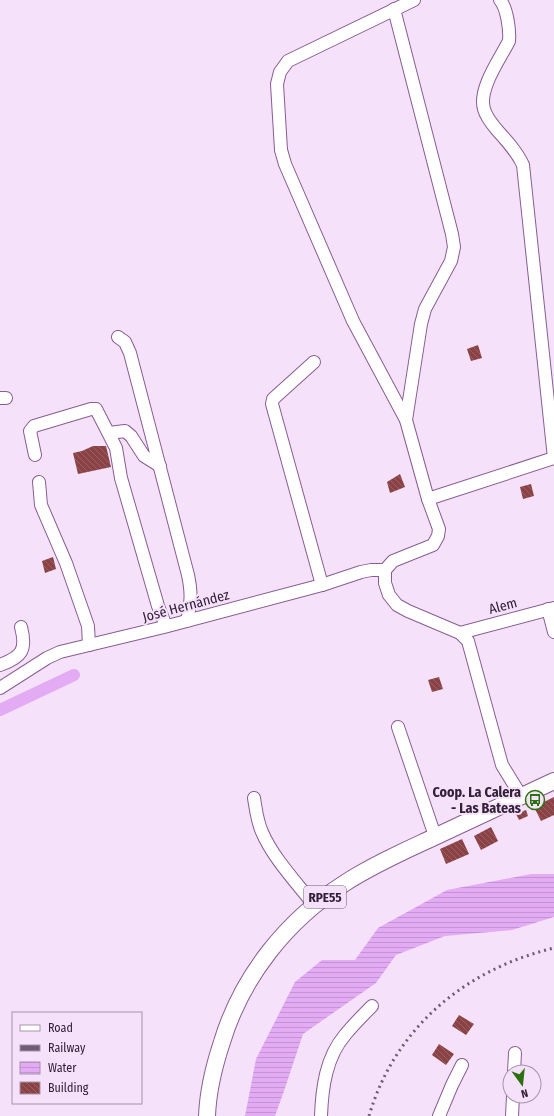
<svg xmlns="http://www.w3.org/2000/svg" width="554" height="1116" font-family="'Fira Sans Condensed',sans-serif">
<style>
.water{fill:url(#water-rules)}
.lines{fill:none;stroke-linecap:round;stroke-linejoin:round}
.canal{stroke:#e4abf5;stroke-width:12}
.building{fill:url(#building-back-hatch)}
.minor-casing{stroke:#885d95;stroke-width:14}
.major-casing{stroke:#885d95;stroke-width:18}
.minor{stroke:#fff;stroke-width:12}
.major{stroke:#fff;stroke-width:16}
.rail{stroke:#6f5c74;stroke-width:3;stroke-dasharray:2 4;stroke-linecap:butt}
.labels{text-anchor:middle;dominant-baseline:central;stroke-width:4;stroke-linejoin:round;paint-order:stroke}
.shield{fill:#f5e1fa;stroke:#6c5a72;stroke-width:1}
.shield-label{font-size:13px;font-weight:bold;fill:#322037}
.street-label{font-size:14px;fill:#322037;stroke:#f5e1fa}
.poi-label{font-size:14px;font-weight:bold;fill:#322037;stroke:#f5e1fa;text-anchor:end}
</style>
<defs>
<pattern id="water-rules" width="6" height="5" patternUnits="userSpaceOnUse"><rect width="6" height="5" fill="#e4abf5"/><path d="M0 2.5h6" fill="none" stroke="#c493d3"/></pattern>
<pattern id="building-back-hatch" width="6" height="6" patternUnits="userSpaceOnUse"><rect width="6" height="6" fill="#8a4245"/><path d="M-1 5l2 2M0 0l6 6M5-1l2 2" fill="none" stroke="#986064"/></pattern>
</defs>
<rect width="100%" height="100%" fill="#f5e1fa"/>
<!-- water -->
<polygon class="water" points="531,874 554,874 554,917 512,930 445,936 396,955 376,983 303,1034 284,1091 275,1116 245,1116 256,1059 295,982 322,960 355,960 378,928 447,890"/>
<g class="lines">
<!-- canal -->
<polyline class="canal" points="0,710 74,675"/>
</g>
<!-- building -->
<g class="building">
<polygon points="478,345 482,358 471,361 467,349"/>
<polygon points="93,446 106,446 111,467 78,474 73,453 82,451"/>
<polygon points="400,474 405,487 390,493 387,482"/>
<polygon points="531,484 534,496 523,499 520,487"/>
<polygon points="53,557 56,569 45,573 42,561"/>
<polygon points="439,677 443,689 432,692 428,680"/>
<polygon points="554,797 554,815 541,821 534,807"/>
<polygon points="526,810 528,816 519,820 516,814"/>
<polygon points="491,827 498,841 481,850 474,836"/>
<polygon points="462,839 469,854 446,864 440,849"/>
<polygon points="459,1015 474,1024 466,1035 452,1026"/>
<polygon points="439,1044 454,1054 446,1065 432,1055"/>
</g>
<g class="lines">
<defs>
<g id="minor">
<polyline points="414,0 288,61 280,72 277,84 281,150 285,164 353,321 406,420 428,499 439,529 438,536 433,545 393,561 385,570 385,583 389,595 397,605 408,611 460,633 468,641 502,765 521,796"/>
<path d="M500,0C507,8 510,30 509,41C500,59 478,89 484,109C486,117 492,124 497,130C507,141 517,152 523,165L554,458"/>
<polyline points="394,9 452,234 454,247 451,261 425,309 421,324 406,420"/>
<path d="M118,337L125,342L130,353L188,575C192,594 191,602 187,621"/>
<polyline points="314,362 273,399 272,404 322,585"/>
<polyline points="0,398 6,398"/>
<polyline points="109,433 125,431 131,436 144,456 160,466"/>
<polyline points="35,455 30,431 34,426 91,409 96,409 116,448 121,478 158,606 166,626"/>
<polyline points="39,482 41,505 66,563 88,626 89,645"/>
<polyline points="428,499 554,458"/>
<polyline points="548,609 554,632"/>
<polyline points="460,633 554,608"/>
<path d="M0,665C22,657 27,650 21,627"/>
<polyline points="0,688 47,658 60,652 164,627 322,585 361,572 371,570 385,570"/>
<polyline points="398,727 435,836"/>
<path d="M254,798C256,810 257,821 262,832C273,858 297,883 314,905"/>
<polyline points="514,1072 515,1053"/>
<path d="M321,1116C322,1088 326,1057 345,1035C353,1025 363,1015 372,1006"/>
<polyline points="439,1116 452,1085 462,1065"/>
<polyline points="512,1116 513,1096"/>
</g>
<path id="major" d="M207,1116C208,1091 214,1066 222,1042C242,976 287,920 345,883C371,866 400,853 428,840C470,820 512,801 554,781"/>
</defs>
<!-- minor casing -->
<use href="#minor" class="minor-casing"/>
<!-- major casing -->
<use href="#major" class="major-casing"/>
<!-- minor -->
<use href="#minor" class="minor"/>
<!-- major -->
<use href="#major" class="major"/>
<!-- rail -->
<path class="rail" d="M369,1116C395,1027 466,969 554,948"/>
</g>
<!-- icons -->
<defs>
<symbol id="bus-ring" viewBox="-11 -11 22 22"><circle r="9.5" fill="#f5e1fa" stroke="#2c710f" stroke-width="1.5"/><path d="M-5-6H5V4H4V6H2V4H-2V6H-4V4H-5ZM-3.5-4V0h7V-4ZM-3.5 1.2v1.5H-2V1.2ZM2 1.2v1.5H3.5V1.2Z" fill="#2c710f"/></symbol>
</defs>
<g fill-rule="evenodd">
<use href="#bus-ring" x="524" y="789" width="22" height="22"/>
</g>
<g class="labels">
<!-- shield labels -->
<rect class="shield" x="304" y="886" width="42" height="22" rx="3"/>
<g class="shield-label">
<text x="325" y="897">RPE55</text>
</g>
<!-- street labels -->
<g class="street-label">
<text transform="translate(186 606) rotate(-15)">José Hernández</text>
<text transform="translate(503 606) rotate(-15)">Alem</text>
</g>
<!-- poi labels -->
<g class="poi-label">
<text x="521" y="792">Coop. La Calera<tspan x="521" dy="16">- Las Bateas</tspan></text>
</g>
</g>
<!-- legend -->
<rect x="12" y="1012" width="130" height="92" fill="#f5e1fa" stroke="#a794ac"/>
<rect x="20" y="1025" width="20" height="6" fill="#ffffff" stroke="#a794ac"/>
<text x="48" y="1032" font-size="12" fill="#322037">Road</text>
<rect x="20" y="1045" width="20" height="6" fill="#6f5c74" stroke="#a794ac"/>
<text x="48" y="1052" font-size="12" fill="#322037">Railway</text>
<rect x="20" y="1062" width="20" height="12" fill="url(#water-rules)" stroke="#a794ac"/>
<text x="48" y="1072" font-size="12" fill="#322037">Water</text>
<rect x="20" y="1082" width="20" height="12" fill="url(#building-back-hatch)" stroke="#a794ac"/>
<text x="48" y="1092" font-size="12" fill="#322037">Building</text>
<!-- north arrow -->
<g transform="translate(522 1084) rotate(165)"><circle r="19" fill="#f5e1fa" stroke="#a794ac"/>
<path d="M0-3L7 15L0 10L-7 15Z" fill="#2c710f"/>
<text y="-6" font-size="11" font-weight="bold" text-anchor="middle" fill="#322037">N</text>
</g>
</svg>
